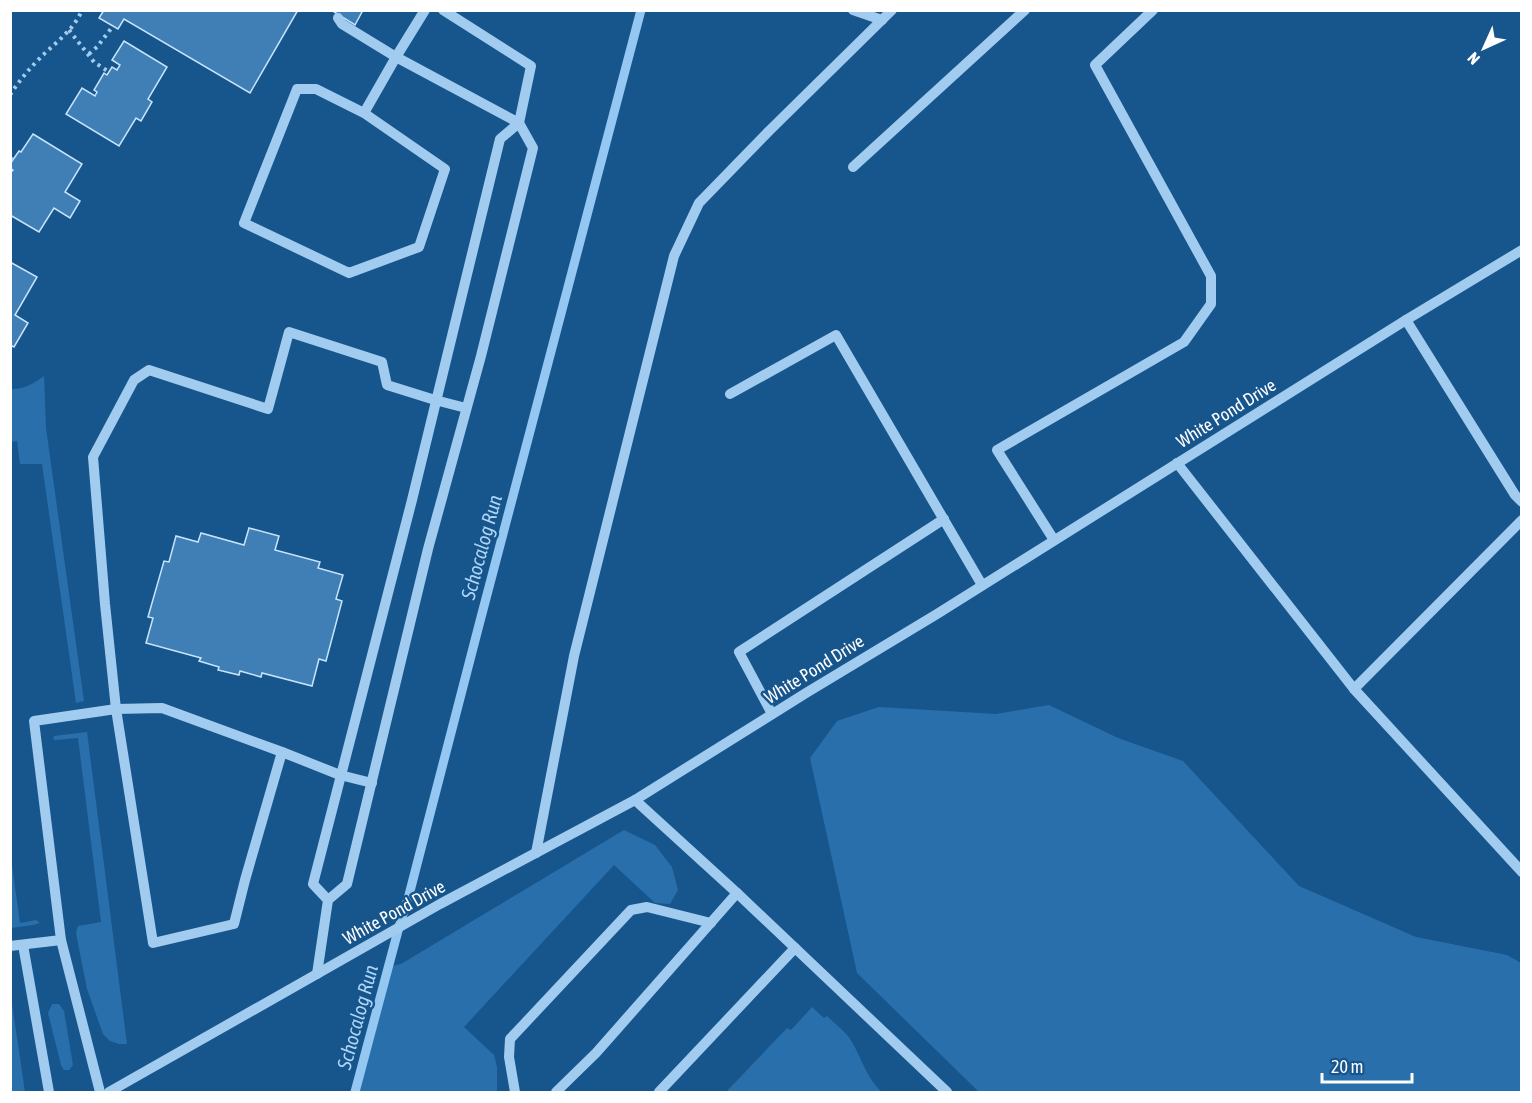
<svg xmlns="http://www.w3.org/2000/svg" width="1532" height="1103" font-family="'Asap Condensed',sans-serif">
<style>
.green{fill:#296fac}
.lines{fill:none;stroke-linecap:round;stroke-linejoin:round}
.stream{stroke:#94c8f2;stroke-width:9}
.building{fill:#3f7fb6;stroke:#c8e4fb;stroke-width:1.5}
.path{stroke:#a1ccef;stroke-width:4;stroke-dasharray:3 4.5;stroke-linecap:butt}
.minor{stroke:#a1ccef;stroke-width:10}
.labels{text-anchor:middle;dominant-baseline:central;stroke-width:5;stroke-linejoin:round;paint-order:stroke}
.street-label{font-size:18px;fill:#fff;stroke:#17558d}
.water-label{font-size:20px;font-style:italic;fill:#add5f6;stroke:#17558d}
</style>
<rect width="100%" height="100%" fill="#17558d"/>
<!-- green -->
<g class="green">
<path d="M44,376L46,428L84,701L76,703L42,464H20L17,441L11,442V389C22,390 35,383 44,376Z"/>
<polygon points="1049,705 1118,738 1183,761 1299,886 1416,937 1507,955 1521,963 1521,1092 979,1092 857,973 810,758 837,721 879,707 996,714"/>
<polygon points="87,732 127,1044 119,1044 110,1041 103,1034 87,989 76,933 78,926 101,922 78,738 55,740 53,739 54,736"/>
<polygon points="624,830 655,845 672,867 678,890 670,904 655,903 614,865 464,1027 494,1055 497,1067 497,1092 356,1092 388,967 401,964"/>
<polygon points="10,851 20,923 36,920 40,923 33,925 11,928"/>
<polygon points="11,997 25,1092 11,1092"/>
<polygon points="52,1004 59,1004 64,1011 73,1065 69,1070 64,1070 61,1065 48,1013"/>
<path d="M812,1007L824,1018L827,1016C834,1023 842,1029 848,1036C861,1054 865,1077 882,1092H726L787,1028L791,1030Z"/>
</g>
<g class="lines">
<!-- stream -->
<polyline class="stream" points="355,1092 399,927 409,895 479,625 641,10"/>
</g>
<!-- building -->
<g class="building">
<polygon points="104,10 298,10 250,93 124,19 118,29 99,18"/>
<polygon points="331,10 363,10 355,25"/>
<polygon points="124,41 167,67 148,99 152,102 141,121 136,118 119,146 66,114 82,88 95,96 97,92 94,90 104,73 107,75 112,67 117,70 120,65 112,60"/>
<polygon points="33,134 82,164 65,192 80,201 70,218 54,208 39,232 10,215 10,173 13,170 10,168 10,164 19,151 21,152"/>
<polygon points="10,262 37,277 15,315 28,323 14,347 10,345"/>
<polygon points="249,528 279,536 275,550 320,562 318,568 343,575 336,599 342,601 326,661 319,659 312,686 262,673 261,677 240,671 239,675 218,670 219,667 199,661 201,658 146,643 153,618 148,617 164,561 169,562 176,536 198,542 201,533 244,545"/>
</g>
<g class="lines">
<!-- path -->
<g class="path">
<polyline points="69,30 94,62 109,72"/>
<polyline points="89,54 97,47 113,26"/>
<path d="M10,95C19,81 29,69 41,57C55,43 74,30 82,10"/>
<polyline points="10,158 13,160"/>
</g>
<!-- minor -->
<g class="minor">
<polyline points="853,10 882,20"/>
<polyline points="338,18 342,24 396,57 425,10"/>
<polyline points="364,113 316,89 297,89 244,223 349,273 419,247 445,169 364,113 396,57 519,123 531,66 443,10"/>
<polyline points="853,167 1025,10"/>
<polyline points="1406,320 1515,495 1522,502"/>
<polyline points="730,394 836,335 982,585"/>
<polyline points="1177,463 1354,689 1522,872"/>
<polyline points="1054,540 997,450 1184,342 1211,304 1211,276 1095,65 1153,10"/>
<polyline points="1354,689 1522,520"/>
<polyline points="772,714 739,652 944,519"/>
<polyline points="282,752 245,880 234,924 153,943 116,709 105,604 93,457 134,380 149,370 268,409 289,332 382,362 387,385 435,400 466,408"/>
<polyline points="635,800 737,893 947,1092"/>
<polyline points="536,853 574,656 674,256 699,203 769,131 892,10"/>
<polyline points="61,940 100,1092"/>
<polyline points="23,945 49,1092"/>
<polyline points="10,946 61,940 34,721 116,709 162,708 282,752 340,775 372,783"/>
<polyline points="317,974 328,900 347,884 428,549 481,356 533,148 519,123 500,139 412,500 313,884 328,900"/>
<polyline points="109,1092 440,904 635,800 806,693 937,614 1406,320 1522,250"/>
<polyline points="515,1092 509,1057 510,1039 631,910 647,907 711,923"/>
<polyline points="556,1092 596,1053 737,893"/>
<polyline points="659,1092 795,948"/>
</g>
</g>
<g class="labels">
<!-- street labels -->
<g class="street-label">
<text transform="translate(1226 413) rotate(-32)">White Pond Drive</text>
<text transform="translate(814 669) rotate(-32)">White Pond Drive</text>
<text transform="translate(394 912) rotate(-29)">White Pond Drive</text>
</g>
<!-- water labels -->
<g class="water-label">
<text transform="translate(481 547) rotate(-75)">Schocalog Run</text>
<text transform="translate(357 1017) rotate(-75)">Schocalog Run</text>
</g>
</g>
<!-- border -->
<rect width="1532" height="1103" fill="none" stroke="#ffffff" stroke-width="24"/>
<!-- north arrow -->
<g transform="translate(1484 48) rotate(225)" stroke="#17558d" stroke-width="4.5" paint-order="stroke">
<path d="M0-4.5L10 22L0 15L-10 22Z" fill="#ffffff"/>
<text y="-9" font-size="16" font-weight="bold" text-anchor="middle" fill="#ffffff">N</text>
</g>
<!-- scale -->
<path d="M1322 1073v9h90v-9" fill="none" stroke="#ffffff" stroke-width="3"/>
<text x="1331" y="1073" font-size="18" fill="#ffffff" stroke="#17558d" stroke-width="4.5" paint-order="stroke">20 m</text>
</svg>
